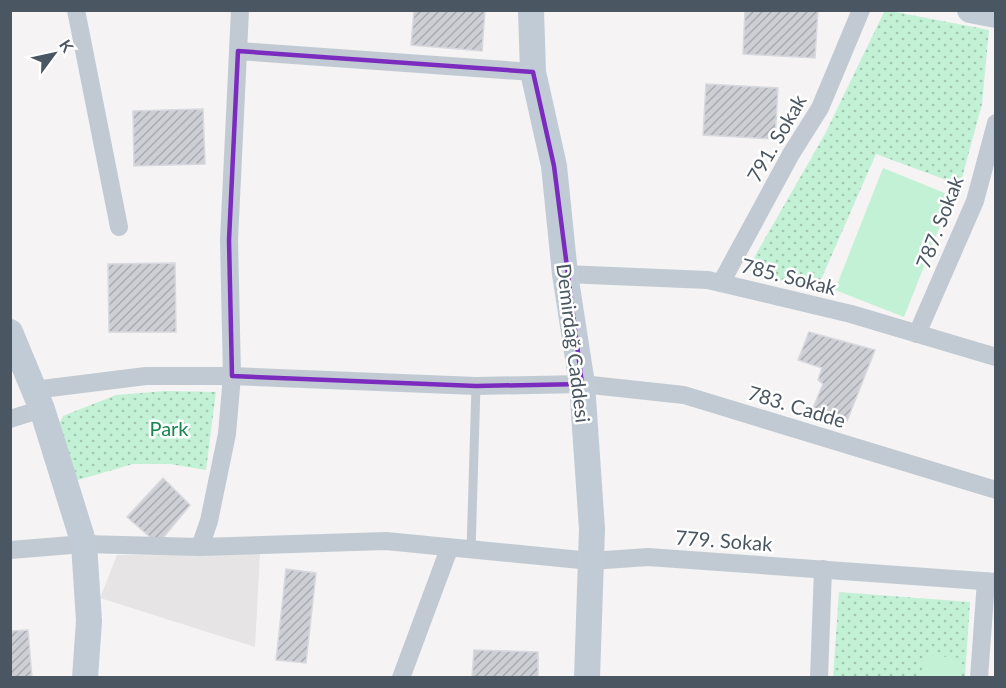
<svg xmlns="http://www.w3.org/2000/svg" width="1006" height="688" font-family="Lato,sans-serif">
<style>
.education{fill:#e6e4e5}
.park{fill:url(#park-dots)}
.pitch{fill:#c3f1d5}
.building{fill:url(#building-hatch);stroke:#d7d9de;stroke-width:1.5}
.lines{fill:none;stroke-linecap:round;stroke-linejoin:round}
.lane{stroke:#c1cad2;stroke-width:9}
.street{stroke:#c1cad2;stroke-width:18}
.secondary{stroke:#c1cbd6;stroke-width:26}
.marked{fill:none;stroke:#7b2cbf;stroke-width:4.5;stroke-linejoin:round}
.labels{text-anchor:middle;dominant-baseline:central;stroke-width:5;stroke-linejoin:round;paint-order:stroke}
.street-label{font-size:20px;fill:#4a5661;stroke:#fff}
.park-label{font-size:20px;fill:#17864f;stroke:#fff}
</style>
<defs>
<pattern id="park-dots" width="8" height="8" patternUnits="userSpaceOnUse" patternTransform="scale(1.5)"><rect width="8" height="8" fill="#c3f1d5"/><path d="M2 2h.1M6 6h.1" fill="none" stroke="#a0c6b0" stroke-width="1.8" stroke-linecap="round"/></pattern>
<pattern id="building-hatch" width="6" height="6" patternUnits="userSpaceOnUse" patternTransform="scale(1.5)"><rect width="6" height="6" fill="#cdcfd5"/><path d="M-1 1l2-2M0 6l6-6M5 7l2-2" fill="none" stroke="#a8abb0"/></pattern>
</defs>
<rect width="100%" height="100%" fill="#f5f3f3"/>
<!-- education -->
<polygon class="education" points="260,553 255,647 100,598 117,555"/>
<!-- park -->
<g class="park">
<polygon points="885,10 989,30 982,104 960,185 876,154 816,291 747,270 825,134"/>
<polygon points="166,391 216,392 206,470 170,464 133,464 71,482 55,433 63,416 116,395"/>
<polygon points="839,592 970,602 965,677 833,678"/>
</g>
<!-- pitch -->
<g class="pitch">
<polygon points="883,168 952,196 904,317 835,290"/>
<polygon points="923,655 962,658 961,677 922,677"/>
</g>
<!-- building -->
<g class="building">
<polygon points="414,10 485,11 482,51 411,45"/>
<polygon points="745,10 818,10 815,58 743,54"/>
<polygon points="706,84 778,88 775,139 703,135"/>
<polygon points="203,109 205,164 134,166 133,111"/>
<polygon points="175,263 176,332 109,332 108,264"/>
<polygon points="809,332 875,350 847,421 813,408 823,384 818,380 822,368 798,360"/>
<polygon points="163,478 190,505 158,544 127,517"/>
<polygon points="286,569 316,573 306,663 276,660"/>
<polygon points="28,630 32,678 10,678 10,631"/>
<polygon points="474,650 538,652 538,678 472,678"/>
</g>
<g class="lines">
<!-- lane -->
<polyline class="lane" points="471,551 476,386"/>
<!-- street -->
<g class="street">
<polyline points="76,10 119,227"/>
<polyline points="238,51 533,72"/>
<polyline points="565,274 708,280 851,314 996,357"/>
<polyline points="721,283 791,154 820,108 861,10"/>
<polyline points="917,334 975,201 996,123"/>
<polyline points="34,390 146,376 232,376 476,386 582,384 684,395 996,490"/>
<polyline points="10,419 42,409"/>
<polyline points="200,547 209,521 227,434 232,376 229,240 240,10"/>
<polyline points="10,550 84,544 200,547 386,541 591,561 648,557 996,582"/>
<polyline points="401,678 449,549"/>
<polyline points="819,678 823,569"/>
<polyline points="979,678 986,581"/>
</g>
<!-- secondary -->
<g class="secondary">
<polyline points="531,10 533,72 554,166 565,274 582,384 592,529 587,678"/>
<polyline points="970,10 996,15"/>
<polyline points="10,332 42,409 84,544 89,621 85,678"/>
</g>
</g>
<!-- marked area -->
<path class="marked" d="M238,51L533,72L554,166L582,384L476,386L232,376L229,240Z"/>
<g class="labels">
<!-- street labels -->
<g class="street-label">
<text transform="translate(776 138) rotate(-60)">791. Sokak</text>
<text transform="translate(939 222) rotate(-69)">787. Sokak</text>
<text transform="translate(789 276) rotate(14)">785. Sokak</text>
<text transform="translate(574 343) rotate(83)">Demirdağ Caddesi</text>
<text transform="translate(797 406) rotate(17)">783. Cadde</text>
<text transform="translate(724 540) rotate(4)">779. Sokak</text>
</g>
<!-- park labels -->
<g class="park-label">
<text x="169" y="428">Park</text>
</g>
</g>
<!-- border -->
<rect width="1006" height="688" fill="none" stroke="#4a5661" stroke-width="24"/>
<!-- north arrow -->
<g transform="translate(54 54) rotate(57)" stroke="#ffffff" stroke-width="4.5" paint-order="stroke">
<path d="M0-4.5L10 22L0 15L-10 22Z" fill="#4a5661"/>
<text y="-9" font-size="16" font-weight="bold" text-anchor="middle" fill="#4a5661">K</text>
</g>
</svg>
